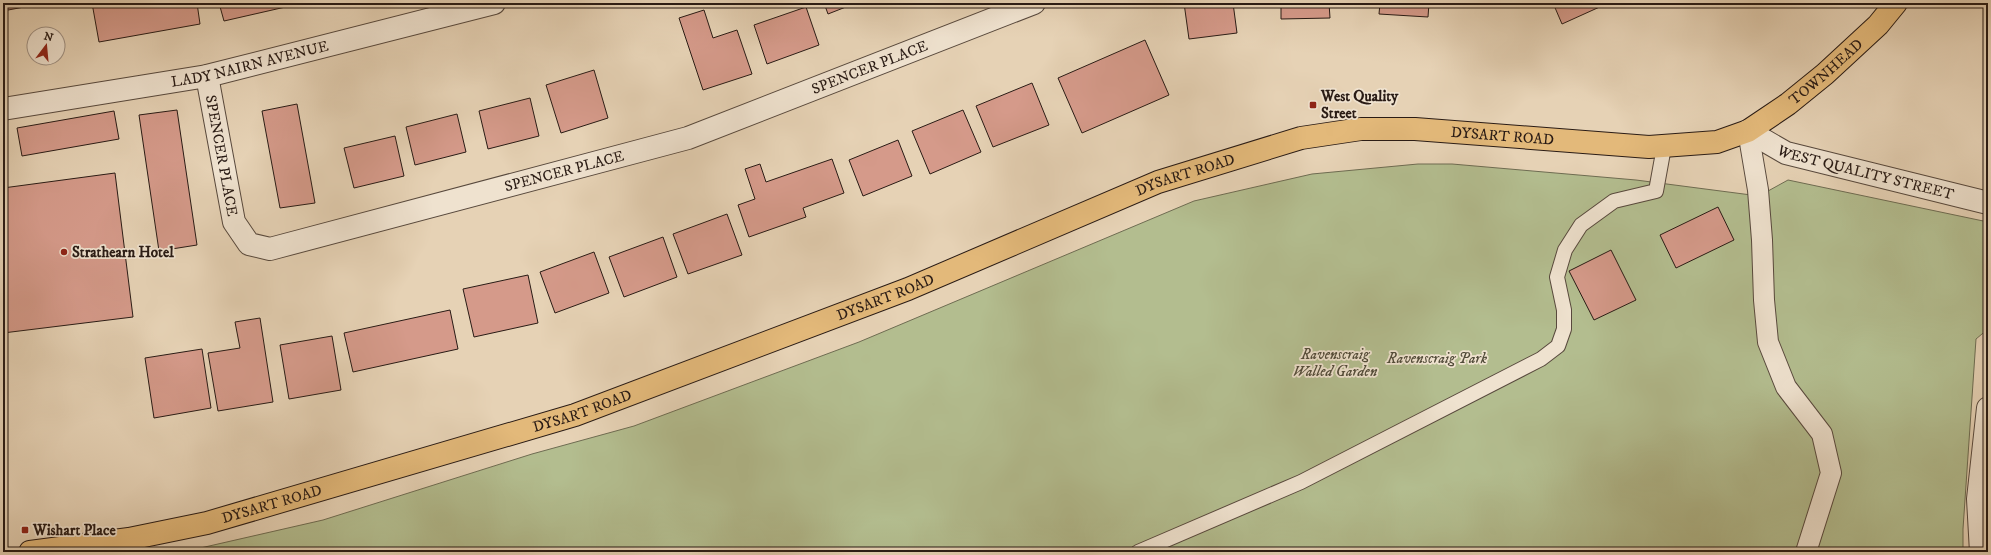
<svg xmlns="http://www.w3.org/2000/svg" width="1991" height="555" font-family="'IM FELL DW Pica',serif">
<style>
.green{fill:#b3bd8f;stroke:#6e6c52}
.building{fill:#d59a8a;stroke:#291b15}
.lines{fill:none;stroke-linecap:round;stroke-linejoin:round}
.service-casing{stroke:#58493d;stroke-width:16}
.pedestrian-casing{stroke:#58493d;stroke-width:22}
.minor-casing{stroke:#58493d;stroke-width:24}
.primary-casing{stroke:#291b15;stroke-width:24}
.service{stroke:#efe2cf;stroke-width:14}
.pedestrian{stroke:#efe2cf;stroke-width:20}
.minor{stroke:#efe2cf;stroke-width:22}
.primary{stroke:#e3b97a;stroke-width:22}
.poi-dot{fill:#8f2418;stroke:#efe2cf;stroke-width:1.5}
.labels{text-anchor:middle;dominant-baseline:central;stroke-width:3.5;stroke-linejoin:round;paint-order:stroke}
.street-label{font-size:15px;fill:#291b15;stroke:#efe2cf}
.poi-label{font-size:15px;font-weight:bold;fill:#291b15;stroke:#efe2cf;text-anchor:start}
.park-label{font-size:15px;font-style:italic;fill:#524c3a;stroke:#efe2cf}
</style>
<rect width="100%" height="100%" fill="#e6d2b5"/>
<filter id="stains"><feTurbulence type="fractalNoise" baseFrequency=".005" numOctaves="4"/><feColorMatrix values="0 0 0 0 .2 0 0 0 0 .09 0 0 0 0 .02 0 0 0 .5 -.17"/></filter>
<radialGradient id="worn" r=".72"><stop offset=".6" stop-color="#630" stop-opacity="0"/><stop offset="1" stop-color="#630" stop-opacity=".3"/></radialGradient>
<!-- green -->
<polygon class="green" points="1418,164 1452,164 1636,180 1759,196 1788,180 1988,222 1988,329 1976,339 1963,529 1963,552 183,552 323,520 532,454 634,426 859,342 1194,201 1312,174"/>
<!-- building -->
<g class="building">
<polygon points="3,3 45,3 3,11"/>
<polygon points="92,3 197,3 200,24 99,42"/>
<polygon points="219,3 303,3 224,21"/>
<polygon points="824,3 856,3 828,14"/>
<polygon points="1184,3 1233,3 1237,33 1189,39"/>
<polygon points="1281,3 1329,3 1330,18 1281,19"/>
<polygon points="1380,3 1429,3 1428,17 1379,14"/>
<polygon points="1553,3 1604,3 1604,5 1562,24"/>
<polygon points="806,7 819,45 767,64 754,25"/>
<polygon points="704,10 713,38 737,30 752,74 703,90 679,18"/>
<polygon points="1145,40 1169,95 1082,133 1058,78"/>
<polygon points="594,70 608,118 561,133 546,85"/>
<polygon points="1032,83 1049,125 993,147 976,106"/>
<polygon points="530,98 539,136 488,149 479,111"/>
<polygon points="297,104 315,203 280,208 262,111"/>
<polygon points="177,110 197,245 159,251 139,115"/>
<polygon points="963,110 981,152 930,174 912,131"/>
<polygon points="114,111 119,139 22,156 17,128"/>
<polygon points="457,114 466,152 415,165 406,127"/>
<polygon points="395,136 404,176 354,188 344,148"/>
<polygon points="898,140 912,176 863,196 849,160"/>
<polygon points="832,159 844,193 803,208 806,217 749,237 738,205 755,199 745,169 760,164 766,182"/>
<polygon points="115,173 133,317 3,333 3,188"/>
<polygon points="1718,207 1734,240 1676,268 1660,235"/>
<polygon points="727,214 742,255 688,274 673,234"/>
<polygon points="663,237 677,277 624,297 609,257"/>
<polygon points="1611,250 1636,300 1594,320 1569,271"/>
<polygon points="594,252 609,293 555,313 540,272"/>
<polygon points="528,275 538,323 474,337 463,289"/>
<polygon points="450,310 458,349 353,372 344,333"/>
<polygon points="260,318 273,402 218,411 208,353 240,348 235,322"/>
<polygon points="332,336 341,390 289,399 280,345"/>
<polygon points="202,349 211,408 154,418 145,358"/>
</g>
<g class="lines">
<defs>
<polyline id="service" points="1138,552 1301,482 1541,359 1558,346 1564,329 1564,310 1557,277 1565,250 1581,225 1614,201 1656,191 1664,147"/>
<polyline id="pedestrian" points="1748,131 1758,190 1762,240 1764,300 1768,342 1786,387 1822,434 1831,473 1806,552"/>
<g id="minor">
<path id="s1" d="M207,76L234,222L249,244L270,249L688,138L1034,3"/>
<path id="s2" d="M3,109L207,76L494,3"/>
<path id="s3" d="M1748,131L1786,153L1988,203"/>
<polyline points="1981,552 1978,499 1988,408"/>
</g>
<g id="primary">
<path id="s4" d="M30,552L129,539L207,523L575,415L908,289L1158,182L1301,138L1361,129H1415L1649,147L1717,142L1748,131L1788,104L1825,74L1878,25L1896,3"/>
</g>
</defs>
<!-- service casing -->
<use href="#service" class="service-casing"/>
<!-- pedestrian casing -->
<use href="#pedestrian" class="pedestrian-casing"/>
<!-- minor casing -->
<use href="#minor" class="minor-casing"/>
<!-- primary casing -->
<use href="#primary" class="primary-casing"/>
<!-- service -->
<use href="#service" class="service"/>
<!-- pedestrian -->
<use href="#pedestrian" class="pedestrian"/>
<!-- minor -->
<use href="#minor" class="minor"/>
<!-- primary -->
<use href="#primary" class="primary"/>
</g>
<!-- markers -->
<g class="poi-dot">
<rect x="1309" y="101" width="8" height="8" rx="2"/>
<circle cx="64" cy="252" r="4"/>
<rect x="21" y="526" width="8" height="8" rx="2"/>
</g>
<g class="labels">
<!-- street labels -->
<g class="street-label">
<text stroke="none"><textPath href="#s2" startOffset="251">LADY NAIRN AVENUE</textPath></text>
<text stroke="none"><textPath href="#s1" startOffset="824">SPENCER PLACE</textPath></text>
<text stroke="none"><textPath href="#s4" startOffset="1889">TOWNHEAD</textPath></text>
<text stroke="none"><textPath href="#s4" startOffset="1543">DYSART ROAD</textPath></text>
<text stroke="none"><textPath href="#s1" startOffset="81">SPENCER PLACE</textPath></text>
<text stroke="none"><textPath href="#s1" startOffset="501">SPENCER PLACE</textPath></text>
<text stroke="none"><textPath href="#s3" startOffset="126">WEST QUALITY STREET</textPath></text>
<text stroke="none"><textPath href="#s4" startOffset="1219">DYSART ROAD</textPath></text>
<text stroke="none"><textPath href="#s4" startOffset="895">DYSART ROAD</textPath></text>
<text stroke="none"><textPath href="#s4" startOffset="571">DYSART ROAD</textPath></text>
<text stroke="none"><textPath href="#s4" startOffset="247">DYSART ROAD</textPath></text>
</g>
<!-- poi labels -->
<g class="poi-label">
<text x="1321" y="96">West Quality<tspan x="1321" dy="17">Street</tspan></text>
<text x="72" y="252">Strathearn Hotel</text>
<text x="33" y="530">Wishart Place</text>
</g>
<!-- park labels -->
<g class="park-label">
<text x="1335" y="354">Ravenscraig<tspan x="1335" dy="17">Walled Garden</tspan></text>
<text x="1437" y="358">Ravenscraig Park</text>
</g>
</g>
<!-- margin -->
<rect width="1991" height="555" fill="none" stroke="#e6d2b5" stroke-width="16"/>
<rect x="4" y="4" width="1983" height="547" fill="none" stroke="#291b15" stroke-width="2"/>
<rect x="8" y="8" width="1975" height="539" fill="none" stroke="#291b15"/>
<!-- north arrow -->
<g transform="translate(46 46) rotate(16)"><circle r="19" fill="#efe2cf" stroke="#a09285"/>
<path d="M0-3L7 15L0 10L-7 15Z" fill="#8f2418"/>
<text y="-6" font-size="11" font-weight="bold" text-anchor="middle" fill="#291b15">N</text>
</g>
<rect width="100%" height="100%" filter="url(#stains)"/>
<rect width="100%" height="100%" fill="url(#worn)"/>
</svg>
